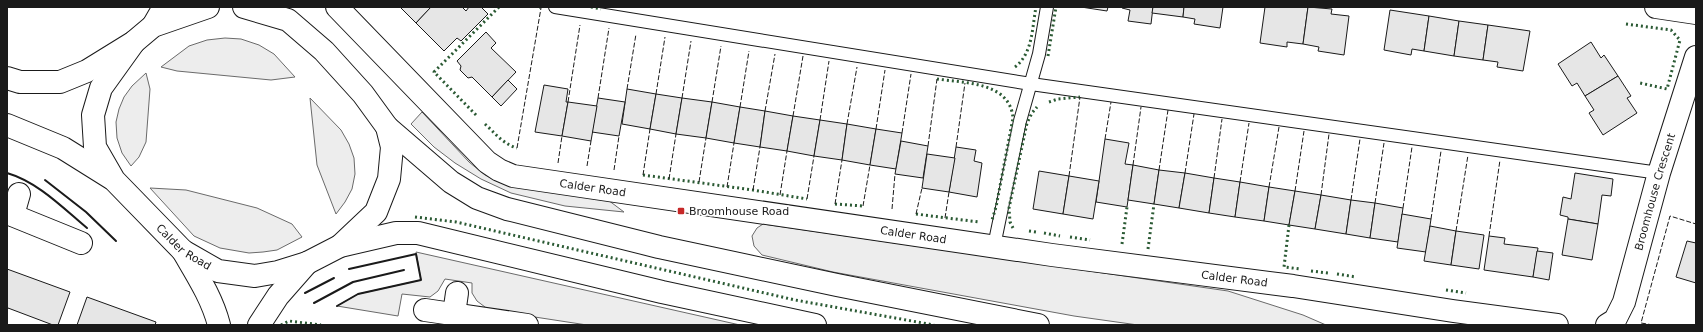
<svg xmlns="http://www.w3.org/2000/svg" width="1703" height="332" font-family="'DejaVu Sans',sans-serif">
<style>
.built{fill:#ededed;stroke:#6a6a6a}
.building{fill:#e6e6e6;stroke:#1a1a1a}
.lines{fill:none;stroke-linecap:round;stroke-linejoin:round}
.lane-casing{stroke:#1a1a1a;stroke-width:14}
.street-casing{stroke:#1a1a1a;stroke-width:24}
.secondary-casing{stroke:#1a1a1a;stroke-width:24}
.primary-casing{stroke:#1a1a1a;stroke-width:24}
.lane{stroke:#fff;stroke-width:12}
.street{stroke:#fff;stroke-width:22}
.secondary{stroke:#fff;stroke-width:22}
.primary{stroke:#fff;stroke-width:22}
.hedge{stroke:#2b5a34;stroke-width:3;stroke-dasharray:2 3;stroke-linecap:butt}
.fence{stroke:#1a1a1a;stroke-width:1;stroke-dasharray:5 2;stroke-linecap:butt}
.wall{stroke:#1a1a1a;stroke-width:2}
.poi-dot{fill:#c62828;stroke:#fff;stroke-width:1.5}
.labels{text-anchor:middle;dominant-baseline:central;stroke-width:3;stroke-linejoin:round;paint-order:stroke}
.street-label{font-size:11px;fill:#1a1a1a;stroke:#fff}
.poi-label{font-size:11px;fill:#1a1a1a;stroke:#fff;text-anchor:start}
</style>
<rect width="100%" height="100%" fill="#fff"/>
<!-- built -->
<g class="built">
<polygon points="225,38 241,39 259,45 274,54 295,77 271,80 177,71 161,67 189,46 207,40"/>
<polygon points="146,73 150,89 146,142 139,157 131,166 122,153 117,138 116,122 119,109 124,97 132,86"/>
<polygon points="310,98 341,130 349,144 354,158 355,174 352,189 345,202 336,214 317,165"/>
<polygon points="422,112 469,162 485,175 499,182 608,200 624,212 565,206 511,193 481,179 455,163 434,147 411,124"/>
<polygon points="150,188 186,190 257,208 292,224 302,237 277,250 263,252 249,253 220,248 194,236"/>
<polygon points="763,224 1228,291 1303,315 1326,325 1138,325 1074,316 833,272 762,255 754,246 752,236 757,228"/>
<polygon points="416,252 740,325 587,325 489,310 477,301 472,293 472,283 445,279 438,291 430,297 402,294 398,316 337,306 358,294 421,280"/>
</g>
<!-- building -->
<g class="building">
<polygon points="400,7 431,7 416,23"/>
<polygon points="431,7 462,7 466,11 469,7 481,7 488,14 461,41 457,38 444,51 416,23"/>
<polygon points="1081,7 1108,7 1107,11"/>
<polygon points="1122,7 1153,7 1151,24 1128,21 1130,10 1122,8"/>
<polygon points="1153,7 1184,7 1183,17 1152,13"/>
<polygon points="1184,7 1223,7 1220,28 1194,24 1195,19 1183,17"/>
<polygon points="1265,7 1308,7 1303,44 1287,42 1287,47 1260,43"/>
<polygon points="1308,7 1332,9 1331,14 1349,16 1344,55 1318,51 1319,47 1303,44"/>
<polygon points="1390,10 1429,16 1424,51 1412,49 1411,55 1384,50"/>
<polygon points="1429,16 1459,21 1454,56 1424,51"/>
<polygon points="1459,21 1488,25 1483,60 1454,56"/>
<polygon points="1488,25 1530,31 1523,71 1497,67 1498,62 1483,60"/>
<polygon points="486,32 496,43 491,48 516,72 492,97 472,77 468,78 460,70 461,66 457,61"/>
<polygon points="1591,42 1601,58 1604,55 1618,76 1585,96 1577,83 1572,86 1558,64"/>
<polygon points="1618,76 1631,96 1627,98 1637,113 1603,135 1589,113 1594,110 1585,96"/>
<polygon points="508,80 517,89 501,106 492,97"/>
<polygon points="544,85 568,89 566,102 568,102 562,136 535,132"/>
<polygon points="627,89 656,94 650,129 622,124"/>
<polygon points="656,94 682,98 676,134 650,129"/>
<polygon points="598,98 625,102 619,136 592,132"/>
<polygon points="682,98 712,102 706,138 676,134"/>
<polygon points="568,102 597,106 591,141 562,136"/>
<polygon points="712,102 740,107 734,143 706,138"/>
<polygon points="740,107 765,111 760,147 734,143"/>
<polygon points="765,111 793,116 787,151 760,147"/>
<polygon points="793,116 820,120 814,156 787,151"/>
<polygon points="820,120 847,124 842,160 814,156"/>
<polygon points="847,124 876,129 870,165 842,160"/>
<polygon points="876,129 902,133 896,169 870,165"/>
<polygon points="1105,139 1129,143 1125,164 1133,165 1127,207 1096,202"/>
<polygon points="901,141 928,146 923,178 895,174"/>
<polygon points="956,147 976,150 974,161 982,163 977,197 949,192"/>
<polygon points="927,154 955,158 949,192 922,188"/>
<polygon points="1133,165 1159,170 1154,204 1128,200"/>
<polygon points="1159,170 1185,173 1179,208 1154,204"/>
<polygon points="1039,171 1069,176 1063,214 1033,209"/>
<polygon points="1185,173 1214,178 1209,213 1179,208"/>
<polygon points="1575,173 1613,179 1611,196 1602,195 1598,224 1568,219 1568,217 1560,215 1563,197 1571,199"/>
<polygon points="1069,176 1099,181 1093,219 1063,214"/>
<polygon points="1214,178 1240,182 1235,217 1209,213"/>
<polygon points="1240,182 1269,187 1264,221 1235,217"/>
<polygon points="1269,187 1295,191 1289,225 1264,221"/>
<polygon points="1295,191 1321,195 1315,229 1289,225"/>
<polygon points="1321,195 1351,200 1346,234 1315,229"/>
<polygon points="1351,200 1375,203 1370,238 1346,234"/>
<polygon points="1375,203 1403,208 1398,242 1370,238"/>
<polygon points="1402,214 1431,219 1426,252 1397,248"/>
<polygon points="1568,219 1598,224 1592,260 1562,255"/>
<polygon points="1430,226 1456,231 1451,265 1424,261"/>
<polygon points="1456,231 1484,235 1479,269 1451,265"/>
<polygon points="1489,236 1505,238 1504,244 1538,248 1533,277 1484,270"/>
<polygon points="1687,241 1696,243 1696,283 1676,277"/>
<polygon points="1537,251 1553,253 1549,280 1533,277"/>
<polygon points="7,269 70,292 58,325 53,325 8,308 7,311"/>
<polygon points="87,297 156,322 155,325 77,325"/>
</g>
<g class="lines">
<defs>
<g id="lane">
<polyline points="555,7 1031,84 1659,173"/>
<polyline points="994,246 1020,121 1039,54 1047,7"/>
</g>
<g id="street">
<path id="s1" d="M337,7L487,162L499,170L513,176L1052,255L1293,286L1453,311L1557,325"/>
<polyline points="1656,7 1696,13"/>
<polyline points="7,213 81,243"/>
<polyline points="13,215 19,194"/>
<path d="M183,251C197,275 212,298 219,325"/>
<polyline points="425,310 527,325"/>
<polyline points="454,314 457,293"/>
<polyline points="259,325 278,296 307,263"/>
<path id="s2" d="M1607,325L1615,320L1624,302L1659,173L1696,57"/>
</g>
<polyline id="secondary" points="153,26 164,7"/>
<g id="primary">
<polyline points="244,7 288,20 324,51 363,94 387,127 451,182 477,198 507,209 659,247 837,285 1038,325"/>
<path id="s3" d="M134,42L101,88L93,115L95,147L114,180L183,251L218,271L255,276L278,272L307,263L340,246L396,233H418L662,292L815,325"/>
<polyline points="7,78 20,82 60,82 87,71 134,42 153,26 208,7"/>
<polyline points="7,125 63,148 111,178"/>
<polyline points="340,246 376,212 389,179 392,147 387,127"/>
</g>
</defs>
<!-- lane casing -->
<use href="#lane" class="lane-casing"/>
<!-- street casing -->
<use href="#street" class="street-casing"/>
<!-- secondary casing -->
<use href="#secondary" class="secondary-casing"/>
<!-- primary casing -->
<use href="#primary" class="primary-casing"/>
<!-- lane -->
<use href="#lane" class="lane"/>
<!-- street -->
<use href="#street" class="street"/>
<!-- secondary -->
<use href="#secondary" class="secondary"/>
<!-- primary -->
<use href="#primary" class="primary"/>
<!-- hedge -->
<g class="hedge">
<polyline points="540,7 541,8"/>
<polyline points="591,7 601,9"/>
<polyline points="1626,24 1671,30 1680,40 1667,89 1640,83"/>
<polyline points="1048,56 1056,7"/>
<path d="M1015,67C1033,53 1032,28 1036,7"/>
<path d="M937,79C965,83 1010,82 1013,118L996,207L992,220"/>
<polyline points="1049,102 1058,99 1080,97"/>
<polyline points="476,115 434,72 499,7"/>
<path d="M485,124C495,133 503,144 517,148"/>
<polyline points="643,175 753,190 807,199"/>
<polyline points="835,204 863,206"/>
<polyline points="916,214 979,222"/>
<polyline points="415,217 456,222 795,300 934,325"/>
<polyline points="1289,225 1284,267 1301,269"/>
<polyline points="1013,228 1010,222 1009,208 1027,123 1032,113 1037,107"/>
<polyline points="1029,231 1036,232"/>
<polyline points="1044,233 1060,236"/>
<polyline points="1070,237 1090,240"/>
<polyline points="1122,244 1127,207"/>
<polyline points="1148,249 1154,204"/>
<polyline points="1311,271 1328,273"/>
<polyline points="1337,274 1356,277"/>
<polyline points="1446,290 1466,293"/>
<polyline points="281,325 289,321 321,325"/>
</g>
<!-- fence -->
<g class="fence">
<polyline points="627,89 636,34"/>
<polyline points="656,94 665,37"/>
<polyline points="598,98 609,28"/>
<polyline points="682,98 691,41"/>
<polyline points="568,102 580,25"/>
<polyline points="712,102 721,46"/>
<polyline points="740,107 749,51"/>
<polyline points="765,111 775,54"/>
<polyline points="793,116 803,56"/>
<polyline points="820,120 829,61"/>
<polyline points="847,124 857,67"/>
<polyline points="876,129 885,70"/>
<polyline points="902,133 911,74"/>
<polyline points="1105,139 1111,102"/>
<polyline points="928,146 937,79"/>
<polyline points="956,147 965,83"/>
<polyline points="517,148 541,8"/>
<polyline points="558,163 562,136"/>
<polyline points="1133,165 1141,107"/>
<polyline points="587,166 591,141"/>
<polyline points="614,170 619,136"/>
<polyline points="1159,170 1168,110"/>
<polyline points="1185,173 1194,114"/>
<polyline points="643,175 650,129"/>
<polyline points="1069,176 1080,97"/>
<polyline points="1214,178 1222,119"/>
<polyline points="669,179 676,134"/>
<polyline points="699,182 706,138"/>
<polyline points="1240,182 1249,123"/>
<polyline points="727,187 734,143"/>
<polyline points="1269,187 1279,127"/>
<polyline points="753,190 760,147"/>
<polyline points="1295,191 1304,131"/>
<polyline points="780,195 787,151"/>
<polyline points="1321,195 1329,134"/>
<polyline points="807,199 814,156"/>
<polyline points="1351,200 1360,139"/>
<polyline points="1375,203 1384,143"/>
<polyline points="835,204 842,160"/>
<polyline points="863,206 870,165"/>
<polyline points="1403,208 1412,147"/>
<polyline points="892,209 895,174"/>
<polyline points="916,214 922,188"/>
<polyline points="945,218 949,192"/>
<polyline points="1431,219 1441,151"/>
<polyline points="1456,231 1468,155"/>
<polyline points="1489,236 1500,160"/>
<polyline points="1653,325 1641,323 1670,216 1696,224"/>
</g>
<!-- wall -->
<g class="wall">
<path d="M7,173C38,182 63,208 87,228"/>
<polyline points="45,180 86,212 116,241"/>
<polyline points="305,293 334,278"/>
<polyline points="314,303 353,282 404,270"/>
<polyline points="337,306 358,294 421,280 416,254 349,269"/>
</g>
</g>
<!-- markers -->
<rect class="poi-dot" x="677" y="207" width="8" height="8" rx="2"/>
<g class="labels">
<!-- street labels -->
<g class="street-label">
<text stroke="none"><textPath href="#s1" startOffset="326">Calder Road</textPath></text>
<text stroke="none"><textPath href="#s2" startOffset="144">Broomhouse Crescent</textPath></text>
<text stroke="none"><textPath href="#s1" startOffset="650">Calder Road</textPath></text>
<text stroke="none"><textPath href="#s3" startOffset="252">Calder Road</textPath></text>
<text stroke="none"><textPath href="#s1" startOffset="974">Calder Road</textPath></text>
</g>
<!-- poi labels -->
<g class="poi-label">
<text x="689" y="211">Broomhouse Road</text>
</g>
</g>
<!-- border -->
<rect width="1703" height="332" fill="none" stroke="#1a1a1a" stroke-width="16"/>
</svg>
